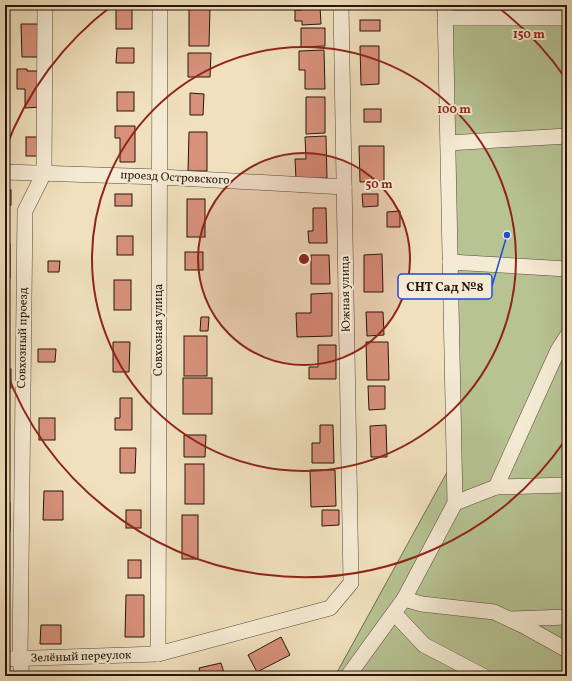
<svg xmlns="http://www.w3.org/2000/svg" width="572" height="681" font-family="Vollkorn,serif">
<style>
.green{fill:#b7c393;stroke:#6e6c4f}
.building{fill:#d8917b;stroke:#26150b}
.lines{fill:none;stroke-linecap:round;stroke-linejoin:round}
.minor-casing{stroke:#584838;stroke-width:16}
.minor{stroke:#f5ebd4;stroke-width:15}
.ring{fill:none;stroke:#8f2418;stroke-width:2}
.labels{text-anchor:middle;dominant-baseline:central;stroke-width:4;stroke-linejoin:round;paint-order:stroke}
.street-label{font-size:12px;fill:#26150b;stroke:#f5ebd4}
.centre{fill:#8f2418;stroke:#f5ebd4;stroke-width:2}
.ring-label{font-size:12px;text-anchor:middle;font-weight:bold;fill:#8f2418;stroke:#f5ebd4;stroke-width:4;stroke-linejoin:round;paint-order:stroke}
.leader{fill:none;stroke:#1d4ed8;stroke-width:1.5}
.callout-dot{fill:#1d4ed8;stroke:#f5ebd4;stroke-width:1.5}
.callout{fill:#f5ebd4;stroke:#1d4ed8;stroke-width:1.5}
.callout-label{font-size:13px;text-anchor:middle;font-weight:bold;fill:#26150b}
</style>
<rect width="100%" height="100%" fill="#f0e0bd"/>
<filter id="stains"><feTurbulence type="fractalNoise" baseFrequency=".005" numOctaves="4"/><feColorMatrix values="0 0 0 0 .2 0 0 0 0 .09 0 0 0 0 .02 0 0 0 .5 -.17"/></filter>
<radialGradient id="worn" r=".72"><stop offset=".6" stop-color="#630" stop-opacity="0"/><stop offset="1" stop-color="#630" stop-opacity=".3"/></radialGradient>
<!-- green -->
<polygon class="green" points="443,5 567,5 567,676 335,676 451,465"/>
<!-- building -->
<g class="building">
<rect x="116" y="5" width="16" height="24"/>
<polygon points="189,7 210,7 209,46 189,46"/>
<polygon points="302,7 320,7 321,24 302,25 302,21 295,21 295,10 302,10"/>
<rect x="360" y="20" width="20" height="11"/>
<polygon points="21,24 41,24 42,57 22,57"/>
<polygon points="301,28 325,28 325,46 301,47"/>
<polygon points="360,46 379,46 379,84 361,85"/>
<polygon points="117,48 134,48 134,63 116,63"/>
<polygon points="324,50 325,89 305,89 305,70 299,70 299,51"/>
<polygon points="188,53 211,53 210,77 188,77"/>
<polygon points="17,69 27,69 27,71 41,71 41,107 25,108 25,89 17,89"/>
<rect x="117" y="92" width="17" height="19"/>
<polygon points="190,93 204,94 203,115 190,115"/>
<polygon points="306,97 325,97 325,133 306,134"/>
<rect x="364" y="109" width="17" height="13"/>
<polygon points="115,126 135,126 135,162 120,162 120,138 115,138"/>
<polygon points="189,132 207,132 207,171 188,171"/>
<polygon points="326,136 327,178 296,179 295,159 306,159 305,137"/>
<rect x="26" y="137" width="15" height="19"/>
<polygon points="359,146 384,146 384,181 360,182"/>
<rect x="5" y="190" width="6" height="15"/>
<rect x="115" y="194" width="17" height="12"/>
<polygon points="362,194 378,194 378,206 363,207"/>
<rect x="187" y="199" width="18" height="38"/>
<polygon points="313,208 326,208 327,243 309,243 308,231 313,231"/>
<polygon points="400,211 400,227 387,227 387,212"/>
<rect x="117" y="236" width="16" height="19"/>
<rect x="5" y="244" width="5" height="34"/>
<rect x="185" y="252" width="18" height="18"/>
<polygon points="382,254 383,292 364,292 364,255"/>
<polygon points="311,255 329,255 330,284 311,284"/>
<polygon points="48,261 60,261 59,272 48,272"/>
<rect x="114" y="280" width="17" height="30"/>
<polygon points="332,293 332,336 297,337 296,313 311,313 311,294"/>
<polygon points="366,312 383,312 384,335 367,336"/>
<polygon points="201,317 209,317 208,331 200,331"/>
<rect x="184" y="336" width="23" height="40"/>
<polygon points="113,342 130,342 129,372 113,372"/>
<polygon points="366,342 388,342 389,380 367,380"/>
<polygon points="318,345 336,345 336,379 309,379 309,367 318,367"/>
<polygon points="38,349 56,349 55,362 38,362"/>
<rect x="5" y="369" width="6" height="19"/>
<rect x="183" y="378" width="29" height="36"/>
<polygon points="368,386 385,386 385,409 369,410"/>
<polygon points="120,398 132,398 132,430 115,430 115,418 120,418"/>
<rect x="39" y="418" width="16" height="22"/>
<rect x="5" y="423" width="3" height="13"/>
<polygon points="320,425 333,425 334,463 312,463 312,443 320,443"/>
<polygon points="386,425 387,457 371,457 370,426"/>
<polygon points="184,435 206,435 205,457 184,457"/>
<polygon points="120,448 136,448 135,473 120,473"/>
<rect x="5" y="461" width="4" height="15"/>
<rect x="185" y="464" width="19" height="40"/>
<polygon points="310,470 335,470 336,506 311,507"/>
<polygon points="44,491 63,491 63,520 43,520"/>
<rect x="5" y="503" width="5" height="28"/>
<rect x="126" y="510" width="15" height="18"/>
<polygon points="322,510 339,510 339,525 322,526"/>
<rect x="182" y="515" width="16" height="44"/>
<rect x="5" y="559" width="3" height="38"/>
<rect x="128" y="560" width="13" height="18"/>
<polygon points="126,595 144,595 144,637 125,637"/>
<polygon points="5,625 8,625 7,646 5,646"/>
<polygon points="41,625 61,625 61,644 40,644"/>
<polygon points="281,637 290,655 257,672 248,655"/>
<polygon points="221,663 225,676 201,676 199,668"/>
<polygon points="88,673 88,676 61,676"/>
</g>
<g class="lines">
<defs>
<g id="minor">
<polyline points="445,18 567,18"/>
<polyline points="448,143 567,136"/>
<polyline points="5,172 160,177 344,187"/>
<polyline points="450,262 567,269"/>
<polyline points="496,487 567,485"/>
<polyline points="455,503 496,487 558,350 567,336"/>
<polyline points="404,599 455,503 445,5"/>
<polyline points="394,613 424,645 483,676"/>
<polyline points="512,619 567,617"/>
<polyline points="158,654 160,5"/>
<polyline points="5,659 158,654 330,608 351,583 341,5"/>
<polyline points="22,676 20,659 25,211 44,173 45,5"/>
<polyline points="348,676 404,599 422,604 494,612 524,626 567,650"/>
</g>
</defs>
<!-- minor casing -->
<use href="#minor" class="minor-casing"/>
<!-- minor -->
<use href="#minor" class="minor"/>
</g>
<!-- distance rings -->
<circle cx="304" cy="259" r="106" fill="#8f2418" fill-opacity=".12"/>
<g class="ring">
<circle cx="304" cy="259" r="106"/>
<circle cx="304" cy="259" r="212"/>
<path d="M566 439A318 318 0 0 1 5 368M5 150A318 318 0 0 1 113 5M495 5A318 318 0 0 1 566 79"/>
</g>
<g class="labels">
<!-- street labels -->
<g class="street-label">
<text transform="translate(175 178) rotate(3)">проезд Островского</text>
<text transform="translate(346 294) rotate(-91)">Южная улица</text>
<text transform="translate(159 330) rotate(-90)">Совхозная улица</text>
<text transform="translate(23 338) rotate(-89)">Совхозный проезд</text>
<text transform="translate(81 657) rotate(-2)">Зелёный переулок</text>
</g>
</g>
<circle cx="304" cy="259" r="6" class="centre"/>
<g class="ring-label">
<text x="529" y="38">150 m</text>
<text x="454" y="113">100 m</text>
<text x="379" y="188">50 m</text>
</g>
<!-- callouts -->
<path class="leader" d="M507 235L492 286"/>
<circle class="callout-dot" cx="507" cy="235" r="4"/>
<rect class="callout" x="398" y="274" width="94" height="25" rx="4"/>
<g class="callout-label">
<text x="445" y="291">СНТ Сад №8</text>
</g>
<!-- margin -->
<rect width="572" height="681" fill="none" stroke="#f0e0bd" stroke-width="20"/>
<rect x="6" y="6" width="560" height="669" fill="none" stroke="#26150b" stroke-width="2"/>
<rect x="10" y="10" width="552" height="661" fill="none" stroke="#26150b"/>
<rect width="100%" height="100%" filter="url(#stains)"/>
<rect width="100%" height="100%" fill="url(#worn)"/>
</svg>
